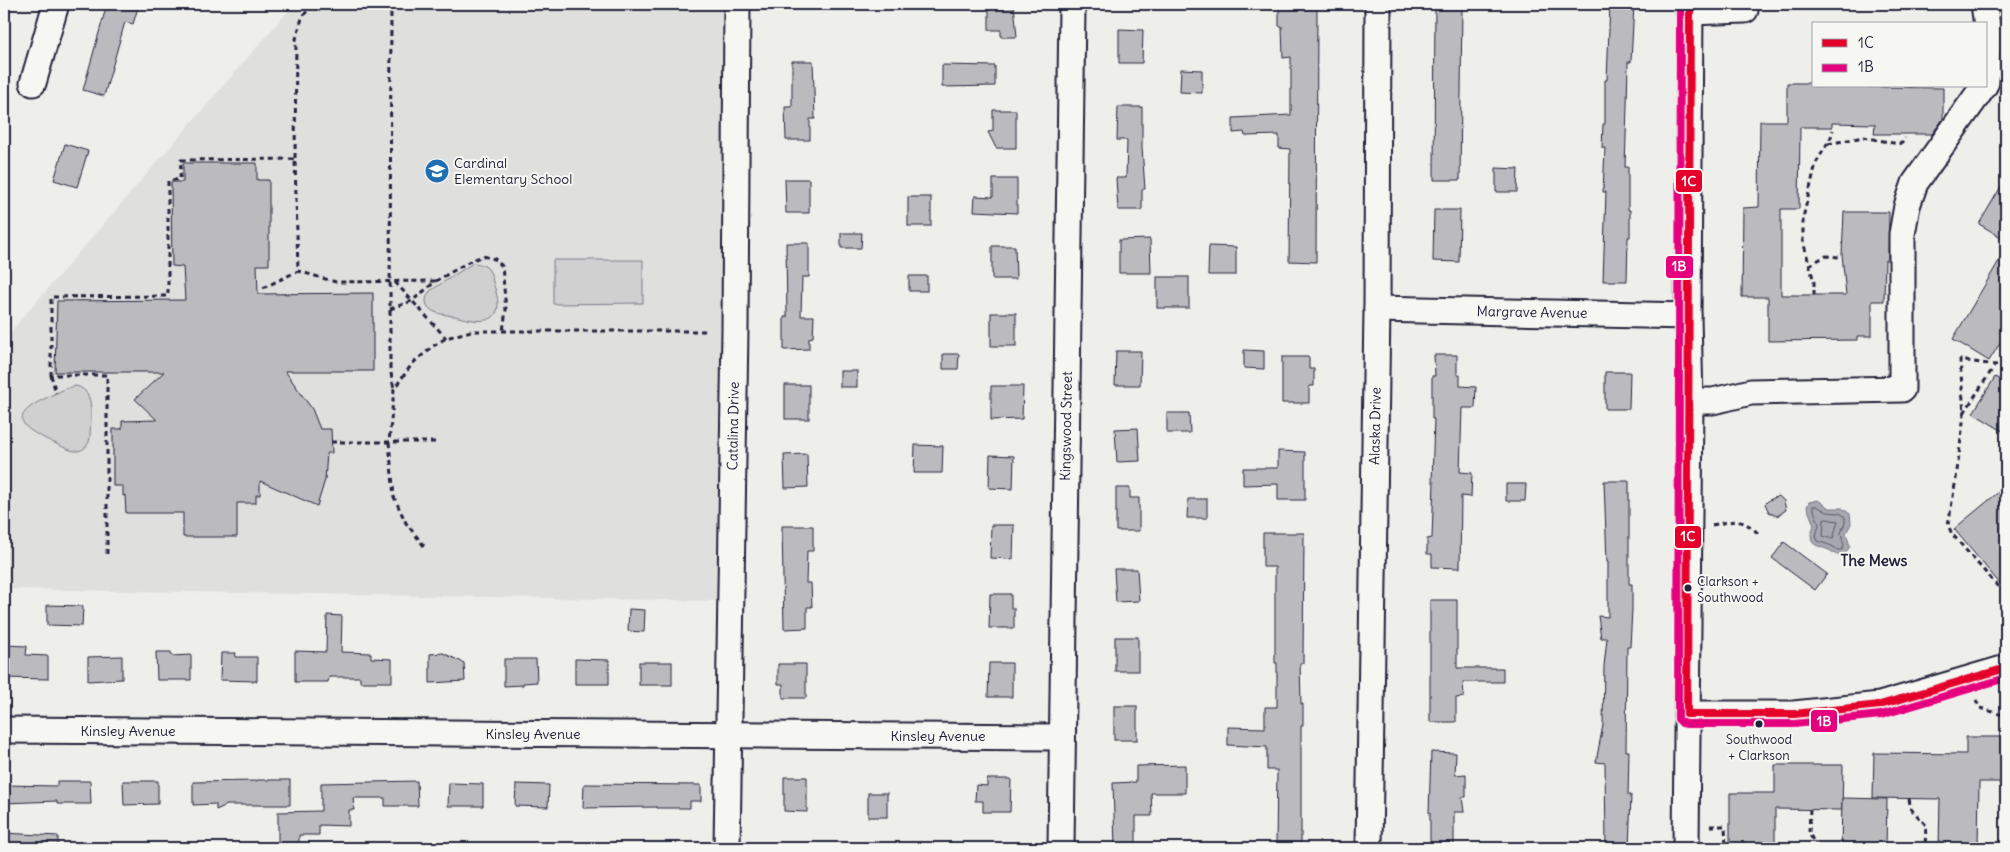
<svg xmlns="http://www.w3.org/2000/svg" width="2010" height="852" font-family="Delius,sans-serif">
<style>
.built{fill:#dfdfde}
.green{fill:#d0d0d1;stroke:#797986}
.water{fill:#a7a7af;stroke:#727281}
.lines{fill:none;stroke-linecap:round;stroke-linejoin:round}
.shore{stroke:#575769;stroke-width:1}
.building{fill:#bbbbbf;stroke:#22223b}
.minor-casing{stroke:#22223b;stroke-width:29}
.path{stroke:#22223b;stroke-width:3;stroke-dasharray:5 4;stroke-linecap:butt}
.minor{stroke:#f6f6f2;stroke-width:25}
.bus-1-casing{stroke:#f6f6f2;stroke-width:11}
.bus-2-casing{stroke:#f6f6f2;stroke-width:11}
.bus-1{stroke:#e4002b;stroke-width:8}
.bus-2{stroke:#e5007d;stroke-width:8}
.bus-dot{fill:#22223b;stroke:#f6f6f2;stroke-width:2}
.labels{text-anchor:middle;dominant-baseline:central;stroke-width:4;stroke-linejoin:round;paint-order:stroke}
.bus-label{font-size:13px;fill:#22223b;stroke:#f6f6f2;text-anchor:start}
.poi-label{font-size:14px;fill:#22223b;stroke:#f6f6f2;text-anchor:start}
.street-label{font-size:14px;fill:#22223b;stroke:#f6f6f2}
.neighbourhood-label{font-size:15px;font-weight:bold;fill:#22223b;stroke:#f6f6f2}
.line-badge{stroke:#f6f6f2;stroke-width:2}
.badge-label{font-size:14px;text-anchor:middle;font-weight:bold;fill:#fff}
</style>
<rect width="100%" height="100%" fill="#eeeeeb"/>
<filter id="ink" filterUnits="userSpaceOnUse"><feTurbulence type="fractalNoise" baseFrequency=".02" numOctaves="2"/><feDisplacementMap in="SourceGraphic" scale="10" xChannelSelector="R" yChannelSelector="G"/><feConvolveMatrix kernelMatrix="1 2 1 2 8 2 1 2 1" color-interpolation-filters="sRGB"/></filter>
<g filter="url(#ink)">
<!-- built -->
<polygon class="built" points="294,4 728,4 720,601 4,589 4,339"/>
<!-- green -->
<g class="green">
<polygon points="553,260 643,260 643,303 553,304"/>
<path d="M473,263C486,264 491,269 493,282C495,289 498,297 498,304C498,329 468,319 454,316C447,315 434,314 429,308C424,303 426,296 430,291Z"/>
<path d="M76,386C97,391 90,421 90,438C89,444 85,450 78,451C70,452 60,445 52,442C25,429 5,418 44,399C54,394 65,388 76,386Z"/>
</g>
<!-- water -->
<path class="water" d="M1818,500L1829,508H1842L1850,514L1851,524L1846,533L1850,546L1845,554L1840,556C1835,555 1833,552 1829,550C1814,544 1807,546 1814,525L1807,507L1809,502Z"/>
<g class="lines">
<!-- shore -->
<g class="shore">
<polygon points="1813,506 1817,506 1827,512 1840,513 1845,517 1845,523 1841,533 1844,546 1842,550 1838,550 1832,546 1818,541 1816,536 1819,525"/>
<polygon points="1827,519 1838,521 1833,539 1823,536 1824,520"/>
</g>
</g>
<!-- building -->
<g class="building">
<polygon points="107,4 139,4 133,24 125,22 104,96 83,90"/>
<polygon points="989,4 1014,4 1017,37 1001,37 1001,30 989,30"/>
<polygon points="1279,4 1317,4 1316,262 1289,261 1290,149 1279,148 1279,135 1245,136 1244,132 1233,133 1233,118 1291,115 1291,57 1283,58 1282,26 1279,26"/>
<polygon points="1435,4 1462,4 1460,180 1434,180"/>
<polygon points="1610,4 1634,4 1631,62 1628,62 1627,105 1625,167 1628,167 1628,210 1630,210 1630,237 1628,237 1627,281 1603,281 1606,192 1603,192 1605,148 1602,148 1603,124 1605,124 1605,80 1607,80"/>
<polygon points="1119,29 1143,30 1142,63 1119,63"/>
<polygon points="792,61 813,61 815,119 810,119 810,140 786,140 785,107 792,107"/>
<polygon points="942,65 995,66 995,86 942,87"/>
<polygon points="1181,69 1202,70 1202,93 1180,92"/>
<polygon points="1787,83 1814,83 1814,86 1943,88 1943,119 1932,134 1874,134 1875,124 1832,123 1832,127 1800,127 1799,209 1781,209 1781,295 1846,295 1842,254 1844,212 1889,212 1888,260 1885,260 1884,301 1872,301 1872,336 1857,336 1857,340 1768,341 1768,297 1742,297 1743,208 1759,207 1760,121 1787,121"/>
<polygon points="1118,107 1142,107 1142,148 1145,189 1142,189 1142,210 1118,210 1116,178 1126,178 1127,140 1117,140"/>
<polygon points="993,110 1016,110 1016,148 996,148 988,132 993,131"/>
<polygon points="65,144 88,151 77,187 54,180"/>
<polygon points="183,163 257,163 257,180 269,180 269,265 257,265 258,294 373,293 373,371 285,371 312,409 320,429 331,429 332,453 327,453 325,480 317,506 260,481 260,495 256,495 256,503 237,503 237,537 183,537 183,513 126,513 125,495 123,496 123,486 113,486 113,429 122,429 122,421 157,420 135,399 164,372 55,372 57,301 185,300 183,267 172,266 171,182 183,182"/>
<polygon points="1496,168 1518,169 1517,192 1496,192"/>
<polygon points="2006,178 2006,240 1979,224"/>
<polygon points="785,179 809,179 809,213 786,213"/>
<polygon points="993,179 1017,179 1017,213 974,211 975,196 993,197"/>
<rect x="908" y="197" width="23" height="29"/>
<polygon points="1434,210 1460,210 1459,262 1433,261"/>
<polygon points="841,233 862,233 861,248 841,248"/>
<polygon points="1150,239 1151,273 1119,273 1119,240"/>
<polygon points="786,243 809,243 809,277 802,277 801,316 814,316 813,337 809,338 809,349 784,350 784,317 787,317"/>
<polygon points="992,246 1015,246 1016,279 992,279"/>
<polygon points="1209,246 1236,247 1236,275 1208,275"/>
<polygon points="2006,249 2006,333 1989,361 1953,339"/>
<rect x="909" y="276" width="18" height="15"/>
<rect x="1157" y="277" width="32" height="31"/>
<rect x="991" y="313" width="25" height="33"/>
<polygon points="1244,350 1264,351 1264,369 1244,368"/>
<polygon points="1116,351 1141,351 1140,385 1115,385"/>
<polygon points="943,354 959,354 958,369 943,369"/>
<polygon points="1434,355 1457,355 1457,375 1460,375 1460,386 1476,387 1475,408 1462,408 1460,472 1472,473 1471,497 1461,496 1460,568 1432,567 1432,554 1427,554 1427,539 1432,538 1434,482 1432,482 1434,419 1432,419 1432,376 1435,376"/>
<polygon points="1282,357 1309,357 1309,369 1314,369 1314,386 1309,386 1309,403 1282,403"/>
<rect x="840" y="371" width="17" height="16"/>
<polygon points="1605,372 1630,372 1629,409 1605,409"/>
<polygon points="1995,377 2006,383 2006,433 1973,413"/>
<rect x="785" y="385" width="24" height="34"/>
<polygon points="991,386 1023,386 1022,419 991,420"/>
<polygon points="1167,413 1189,413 1190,433 1167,433"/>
<polygon points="1138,428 1140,461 1117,462 1115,429"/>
<polygon points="915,445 943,446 942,473 914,473"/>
<polygon points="1278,451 1305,452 1305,500 1278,500 1278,484 1243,485 1243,468 1278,468"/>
<polygon points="807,454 808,487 785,488 784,455"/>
<polygon points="990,455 1014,456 1013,489 989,488"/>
<polygon points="1604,481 1629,481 1629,584 1632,584 1632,609 1630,647 1627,647 1626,751 1629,751 1628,795 1631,795 1629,848 1606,848 1605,763 1596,762 1603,725 1604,666 1607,638 1601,638 1598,616 1608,617 1608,562 1607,562"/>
<polygon points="1506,484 1526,484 1525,501 1506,501"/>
<polygon points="2006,486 2006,591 1954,529"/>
<polygon points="1116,488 1130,488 1130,498 1139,498 1139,531 1116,531"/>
<polygon points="1779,496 1784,501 1786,510 1777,516 1769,512 1765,504 1769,500"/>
<polygon points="1188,499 1207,499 1207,518 1187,518"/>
<polygon points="991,525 1014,525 1013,559 990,558"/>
<polygon points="782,526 813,526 813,551 807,551 806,583 811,583 812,607 807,607 807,628 784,629"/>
<polygon points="1263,533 1304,533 1303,663 1300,663 1301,704 1303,704 1303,726 1301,726 1301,848 1276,848 1277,770 1267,770 1267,747 1228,745 1228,727 1265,728 1265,707 1277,707 1277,663 1275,663 1275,567 1263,567"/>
<polygon points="1784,542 1827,574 1815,590 1772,558"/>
<polygon points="1114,569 1137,569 1139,601 1116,602"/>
<polygon points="990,594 1011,594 1011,608 1014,608 1014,628 989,628"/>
<polygon points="1430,600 1457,600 1457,668 1503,668 1503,682 1463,682 1464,697 1456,698 1456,722 1430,722"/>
<polygon points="47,605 83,606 82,626 47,625"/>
<polygon points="629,609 645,610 644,632 628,631"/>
<polygon points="327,615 342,616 341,652 371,653 371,658 392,659 392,682 360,682 360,677 329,677 328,682 295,682 295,651 326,652"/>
<rect x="1115" y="637" width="23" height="34"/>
<polygon points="4,645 27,646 26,655 48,656 48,679 4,678"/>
<polygon points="156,652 171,652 172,656 191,655 191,680 157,680"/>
<polygon points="221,653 236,653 235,657 257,657 257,681 220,680"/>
<polygon points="443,653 464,663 465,681 430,683 430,654"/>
<polygon points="122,656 122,679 88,681 88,657"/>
<polygon points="504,659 536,659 537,682 523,683 523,685 504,686"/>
<polygon points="575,659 609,660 609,684 575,684"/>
<rect x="639" y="662" width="33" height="23"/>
<polygon points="989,663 1012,663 1012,697 988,697"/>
<polygon points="778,664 806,664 806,698 783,698 783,684 778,684"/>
<rect x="1114" y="706" width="23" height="34"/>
<polygon points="1966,737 2006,737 2006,782 1979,782 1978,848 1939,848 1940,799 1873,798 1874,753 1966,754"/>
<polygon points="1431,752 1456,753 1455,775 1466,774 1466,797 1462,797 1464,812 1454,812 1454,848 1430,848 1430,813 1429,813"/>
<polygon points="1185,765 1185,793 1151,793 1152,816 1136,816 1136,848 1115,848 1113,783 1136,782 1136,766"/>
<polygon points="1775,765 1843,765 1842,810 1775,809 1775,848 1730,848 1730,793 1775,793"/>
<polygon points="784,777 807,777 807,812 784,811"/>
<polygon points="987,779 1011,779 1010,812 983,812 983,801 975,801 976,785 987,786"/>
<polygon points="257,780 290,780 290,805 227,805 216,810 216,804 193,805 193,782 257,781"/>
<polygon points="57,781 90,781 91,804 57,804 57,801 4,803 4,785 57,786"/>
<polygon points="123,781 158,781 158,804 124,805"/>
<polygon points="417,781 418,806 385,806 385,798 353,798 354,810 349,810 349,826 319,825 319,835 299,835 299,848 278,848 278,812 321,811 321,783"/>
<polygon points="449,783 483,784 483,806 448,806"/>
<polygon points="516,784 549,785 548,807 515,806"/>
<polygon points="584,784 701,785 701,801 690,801 690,808 657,808 657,807 583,808"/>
<rect x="868" y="793" width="19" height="24"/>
<polygon points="1842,798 1887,799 1886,848 1841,848"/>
<polygon points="4,833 58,836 58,848 4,848"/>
</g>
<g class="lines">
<defs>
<g id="minor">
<polyline points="1984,4 1988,33 1986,82"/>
<polyline points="1689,12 1745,10 1745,4"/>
<polyline points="33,83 56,4"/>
<polyline points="1377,309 1688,316"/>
<polyline points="1690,401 1713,401 1751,392 1902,389 1902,234 1907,206 1915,183 1984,86"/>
<polyline points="1687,714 1794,714 1880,705 2006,668"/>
<polyline points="4,730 1062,737"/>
<polyline points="727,848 735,329 737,4"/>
<polyline points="1061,848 1072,8 1071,4"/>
<polyline points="1369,848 1377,309 1378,4"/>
<polyline points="1686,848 1690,401 1688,316 1690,4"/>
</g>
</defs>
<!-- minor casing -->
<use href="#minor" class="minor-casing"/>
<!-- path -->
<g class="path">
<polyline points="312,4 302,18 296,39 295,159 298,271 336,282 436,281"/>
<polyline points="391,4 390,309 390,368 394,389"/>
<polyline points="1910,87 1910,86"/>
<polyline points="1828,144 1863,137 1898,144 1902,143 1905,138"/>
<polyline points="1809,265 1826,256 1839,257"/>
<polyline points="395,282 446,338"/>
<polyline points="263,288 298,271"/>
<polyline points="1814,295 1814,282 1803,241 1803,218 1816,163 1831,137 1833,130"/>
<polyline points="390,309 412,301 436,281 470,261 483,256 495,259 502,266 506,310 503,331"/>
<polyline points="2006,364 1995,365 1960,360 1964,414 1956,479 1948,525 1952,534 2006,596"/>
<polyline points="51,375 56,393"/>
<polyline points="1964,413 1995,365"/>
<polyline points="331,442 436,442"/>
<path d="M1712,525C1738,520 1741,517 1761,536"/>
<polyline points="424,546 406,523 394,497 389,442 394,389 412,364 432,347 446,338 471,331 708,331"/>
<polyline points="107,554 107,375 51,375 51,297 168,296 168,181 180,179 181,160 295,159"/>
<polyline points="1976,700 1980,708 2006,716"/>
<polyline points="2000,782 2006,796"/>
<polyline points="1909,799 1911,809 1926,825 1925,848"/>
<polyline points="1810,809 1809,833 1817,848"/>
<polyline points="1710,826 1725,826 1726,848"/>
</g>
<!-- minor -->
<use href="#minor" class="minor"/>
<defs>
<g id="bus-1">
<path d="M1687,714C1689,477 1688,241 1690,4"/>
<polyline points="1687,714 1794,714 1880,705 2006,668"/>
</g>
<polyline id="bus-2" points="1680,4 1678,719 1682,723 1687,724 1794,724 1881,715 2006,678"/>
</defs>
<!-- bus-1 casing -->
<use href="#bus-1" class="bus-1-casing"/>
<!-- bus-2 casing -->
<use href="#bus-2" class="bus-2-casing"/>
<!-- bus-1 -->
<use href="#bus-1" class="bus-1"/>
<!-- bus-2 -->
<use href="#bus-2" class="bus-2"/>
</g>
</g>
<!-- icons -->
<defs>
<symbol id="school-disc" viewBox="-11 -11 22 22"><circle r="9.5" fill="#1f6fb2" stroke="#f6f6f2"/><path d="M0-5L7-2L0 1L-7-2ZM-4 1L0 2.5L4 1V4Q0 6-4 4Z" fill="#fff"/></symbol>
</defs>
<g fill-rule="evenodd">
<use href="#school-disc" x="423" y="157" width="28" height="28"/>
</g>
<!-- markers -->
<g class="bus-dot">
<circle cx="1688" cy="588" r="4.5"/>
<circle cx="1759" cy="724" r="4.5"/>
</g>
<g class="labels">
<!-- bus labels -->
<g class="bus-label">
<text x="1697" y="581">Clarkson +<tspan x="1697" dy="16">Southwood</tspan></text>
<text x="1759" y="739" text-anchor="middle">Southwood<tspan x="1759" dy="16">+ Clarkson</tspan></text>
</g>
<!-- poi labels -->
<g class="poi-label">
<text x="454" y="163">Cardinal<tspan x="454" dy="16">Elementary School</tspan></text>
</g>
<!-- street labels -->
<g class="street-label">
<text transform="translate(1532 312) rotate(1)">Margrave Avenue</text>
<text transform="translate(733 426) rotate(-89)">Catalina Drive</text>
<text transform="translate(1066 426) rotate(-89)">Kingswood Street</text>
<text transform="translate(1375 426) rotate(-89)">Alaska Drive</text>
<text x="128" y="731">Kinsley Avenue</text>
<text x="533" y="734">Kinsley Avenue</text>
<text x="938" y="736">Kinsley Avenue</text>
</g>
<!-- neighbourhood labels -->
<g class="neighbourhood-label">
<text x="1874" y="560">The Mews</text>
</g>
</g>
<g class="line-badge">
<rect x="1675" y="169" width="28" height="24" rx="5" fill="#e4002b"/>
<rect x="1665" y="255" width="29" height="24" rx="5" fill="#e5007d"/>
<rect x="1674" y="525" width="28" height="24" rx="5" fill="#e4002b"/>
<rect x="1810" y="709" width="28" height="24" rx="5" fill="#e5007d"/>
</g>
<g class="badge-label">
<text x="1689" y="186">1C</text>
<text x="1679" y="271">1B</text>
<text x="1688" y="541">1C</text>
<text x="1824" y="726">1B</text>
</g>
<!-- margin -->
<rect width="2010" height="852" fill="none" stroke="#f6f6f2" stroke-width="20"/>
<rect x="10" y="10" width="1990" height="832" fill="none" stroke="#22223b" stroke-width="2" filter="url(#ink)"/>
<!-- legend -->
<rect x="1812" y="22" width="175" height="65" fill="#f6f6f2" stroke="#a1a1a9"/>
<rect x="1822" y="39" width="25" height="8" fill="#e4002b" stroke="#a1a1a9"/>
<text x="1858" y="48" font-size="15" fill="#22223b">1C</text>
<rect x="1822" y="64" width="25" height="8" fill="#e5007d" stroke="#a1a1a9"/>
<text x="1858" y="72" font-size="15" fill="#22223b">1B</text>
</svg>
